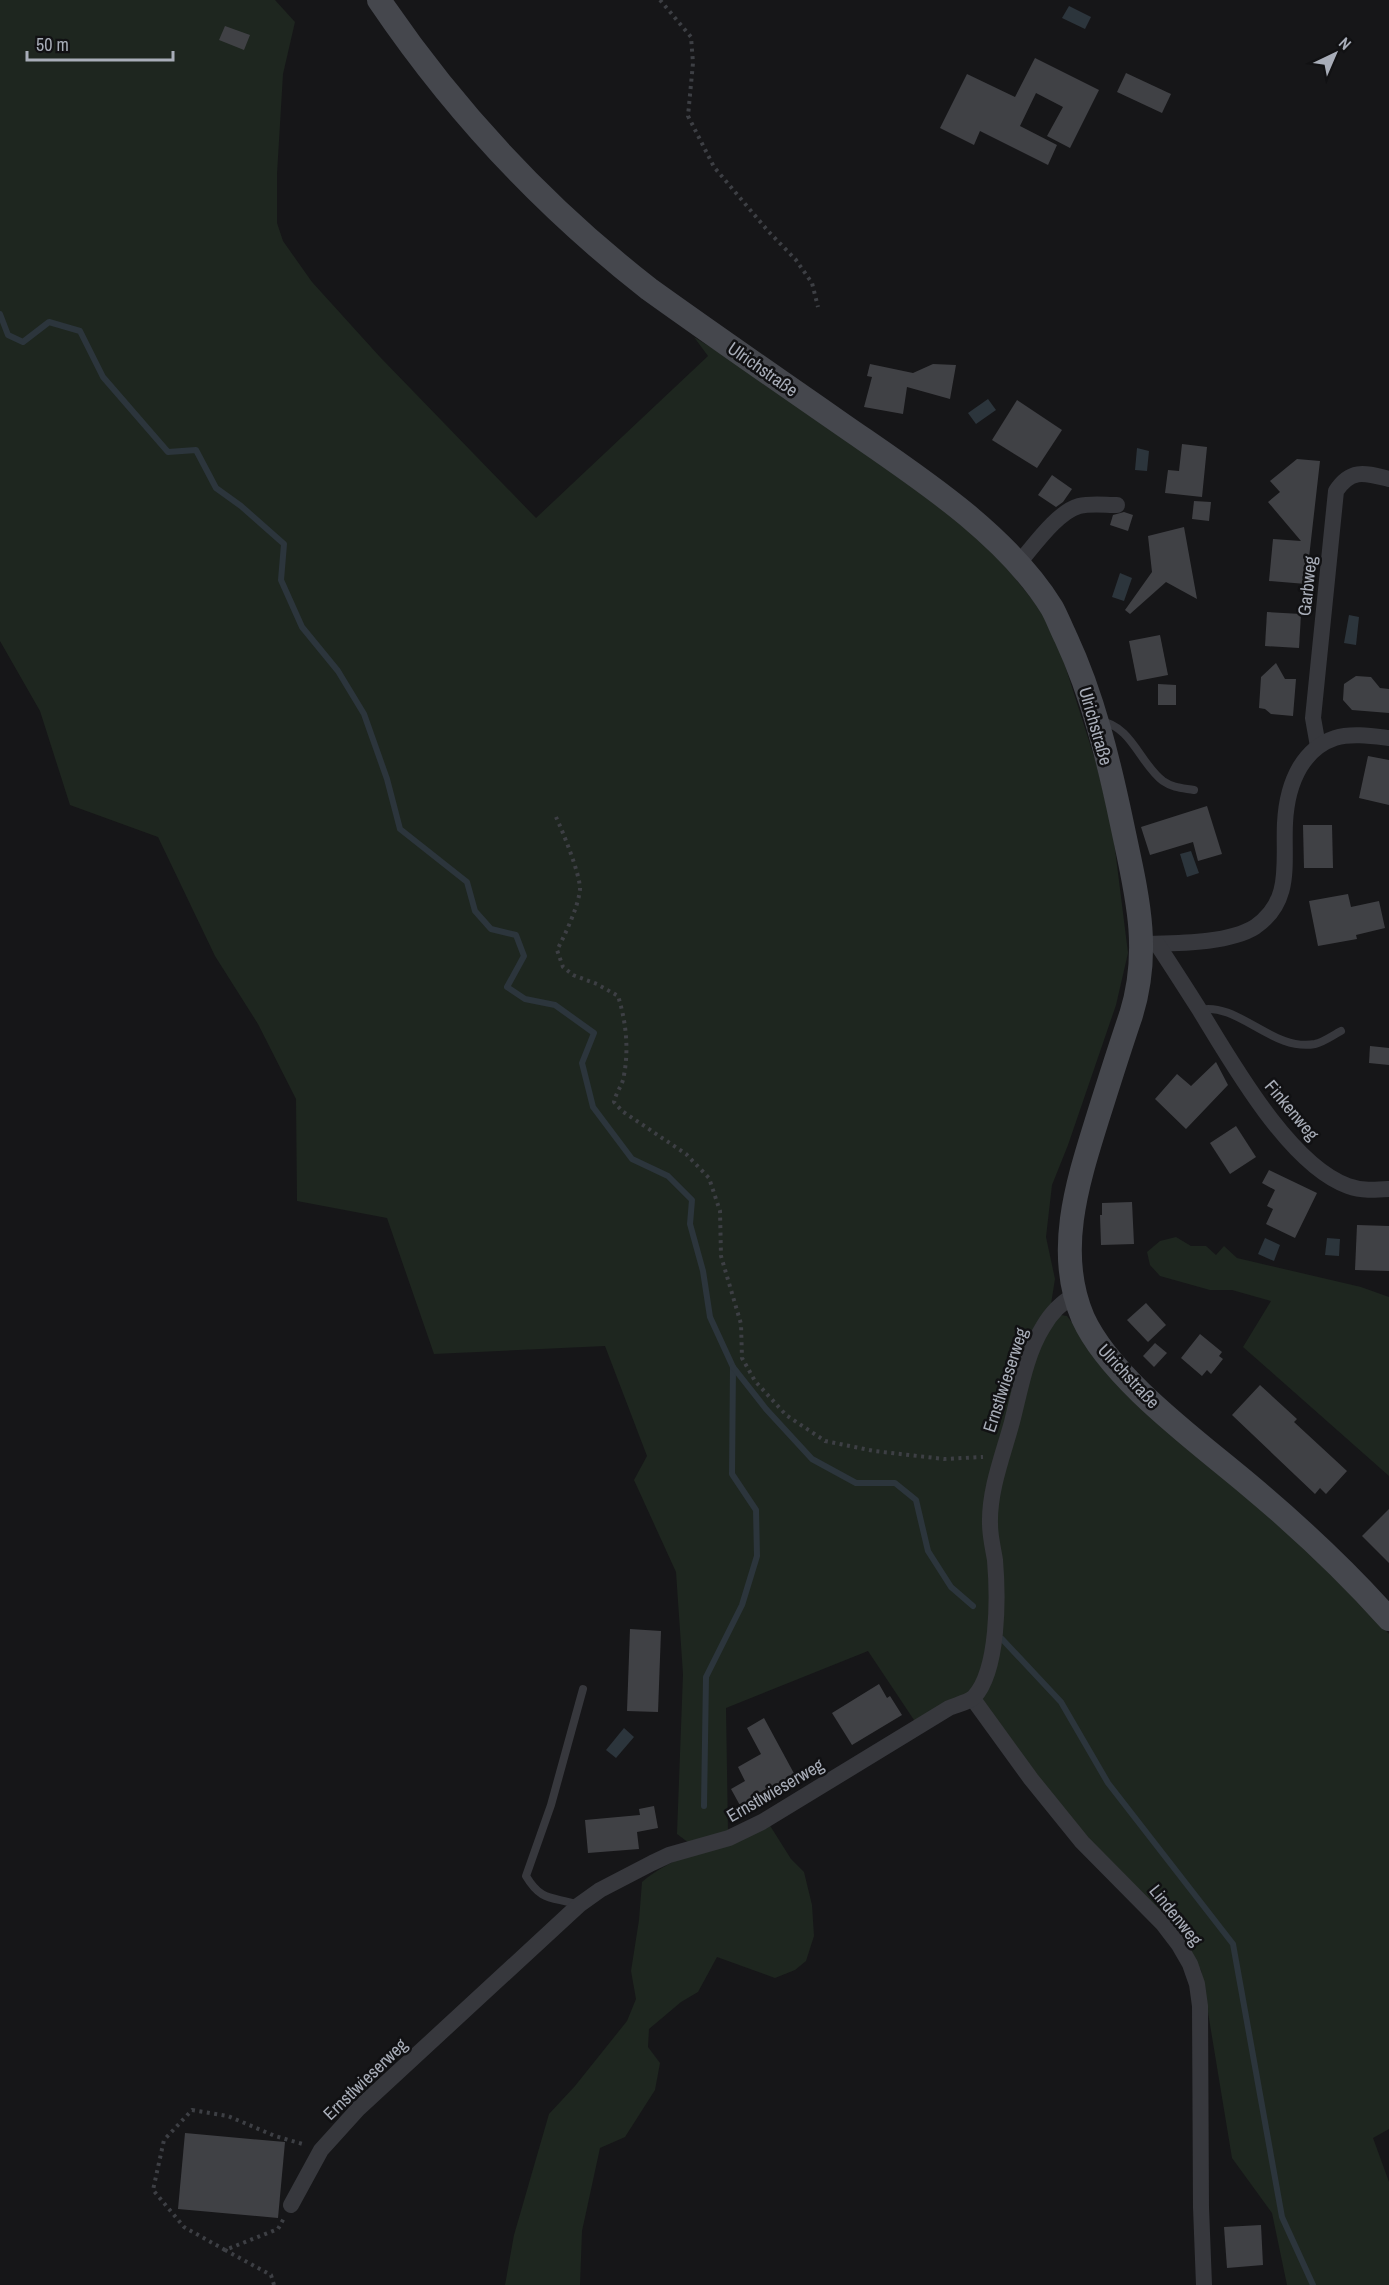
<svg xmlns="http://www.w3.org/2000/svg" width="1389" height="2285" font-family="'Archivo Narrow',sans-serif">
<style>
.green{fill:#1e261f}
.water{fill:#2c353c}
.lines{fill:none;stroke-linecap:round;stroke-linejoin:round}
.stream{stroke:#2c353c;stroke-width:6}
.building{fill:#404145}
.path{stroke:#3d3f44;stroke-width:4;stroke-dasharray:3 4.5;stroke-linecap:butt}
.lane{stroke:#37383d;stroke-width:8}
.street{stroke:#37383d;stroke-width:16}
.secondary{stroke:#45474d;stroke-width:24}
.labels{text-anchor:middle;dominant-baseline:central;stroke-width:5;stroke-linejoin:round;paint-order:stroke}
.street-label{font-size:18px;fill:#a8adb8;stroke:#111113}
</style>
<rect width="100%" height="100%" fill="#161618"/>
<!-- green -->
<g class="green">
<polygon points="0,0 275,0 295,22 283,74 277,174 277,223 283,241 312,282 380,357 536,518 708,356 694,337 770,384 939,502 995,553 1043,613 1063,659 1096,763 1113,833 1128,953 1116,1005 1068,1145 1052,1185 1046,1237 1055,1279 1051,1304 1061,1315 1067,1316 1112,1373 1339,1579 1389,1634 1389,2129 1373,2138 1389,2182 1389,2285 1287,2285 1272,2213 1232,2158 1201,1970 1037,1778 981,1698 916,1723 868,1651 726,1708 728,1832 689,1843 677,1834 683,1674 676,1572 634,1480 647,1456 605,1346 434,1354 387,1218 297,1201 296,1099 258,1024 215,956 158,837 70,805 40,711 0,641"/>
<polygon points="1176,1237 1191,1246 1206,1246 1216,1255 1224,1246 1237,1258 1361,1287 1389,1297 1389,1476 1243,1347 1271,1301 1232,1290 1210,1290 1160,1276 1150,1265 1147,1252 1160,1241"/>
<path d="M769,1824L791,1859L804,1872L812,1905L814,1936L806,1961L795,1970L775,1978L717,1957L698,1992L681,2002L649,2029L648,2047L660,2063L655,2090L625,2137L600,2148L582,2231L580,2285H505L514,2235L549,2114L575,2086L627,2021L636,1999L631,1971L639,1920L642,1882C669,1857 733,1838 769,1824Z"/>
</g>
<!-- water -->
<g class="water">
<polygon points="1069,6 1091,17 1085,29 1062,18"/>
<polygon points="988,399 996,410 976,424 968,413"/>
<polygon points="1137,448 1149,451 1147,471 1135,470"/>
<polygon points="1120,573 1132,578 1124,601 1112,597"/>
<polygon points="1349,615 1359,617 1356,645 1344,643"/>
<polygon points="1191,851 1199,873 1187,877 1180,854"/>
<polygon points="1265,1238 1280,1245 1274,1261 1258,1254"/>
<polygon points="1327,1238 1340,1239 1339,1256 1325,1255"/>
<polygon points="624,1728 634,1737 616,1758 606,1750"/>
</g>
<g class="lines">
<!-- stream -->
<g class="stream">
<polyline points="0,314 8,335 23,342 49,322 80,331 103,377 168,452 196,450 216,488 241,506 284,544 281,580 302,627 338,671 364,714 387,779 400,829 467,882 475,911 491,929 516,935 524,956 507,987 525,999 555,1005 594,1033 582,1063 593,1107 632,1159 668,1176 692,1200 690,1224 703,1271 710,1317 733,1367 732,1474 756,1510 757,1556 742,1605 706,1677 704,1806"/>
<polyline points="733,1367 766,1409 812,1459 856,1483 895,1483 916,1500 928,1551 951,1587 973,1606"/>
<polyline points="1002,1639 1061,1702 1108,1783 1233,1944 1282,2217 1313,2285"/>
</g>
</g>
<!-- building -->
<g class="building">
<polygon points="225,26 250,35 244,50 219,40"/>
<polygon points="1035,58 1099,90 1070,148 1047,136 1063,107 1036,93 1020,126 1057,145 1048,165 980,131 974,145 940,128 967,74 1015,97"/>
<polygon points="1126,73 1171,94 1162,113 1117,92"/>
<polygon points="870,364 913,373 933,364 956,365 950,399 907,387 903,414 864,407 872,377 867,376"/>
<polygon points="1017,400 1062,430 1037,468 992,440"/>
<polygon points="1182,444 1207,447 1202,497 1165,493 1168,470 1179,471"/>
<polygon points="1297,459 1320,461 1306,584 1269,581 1273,539 1301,541 1268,502 1280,492 1270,481"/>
<polygon points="1052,475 1072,489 1063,502 1056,507 1038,495"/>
<polygon points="1194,501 1211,502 1209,521 1192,519"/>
<polygon points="1124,512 1133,515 1128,531 1110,525 1113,515"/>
<polygon points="1184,527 1197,599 1166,582 1130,614 1125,610 1152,572 1148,536"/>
<polygon points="1267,612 1301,614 1299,648 1265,646"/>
<polygon points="1160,635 1168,675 1137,681 1129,641"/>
<polygon points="1276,663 1285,679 1296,679 1293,716 1271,714 1265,709 1259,708 1261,677"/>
<polygon points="1356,676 1371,677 1380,688 1389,689 1389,713 1352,710 1343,700 1344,684"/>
<polygon points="1158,684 1176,685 1176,705 1158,705"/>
<polygon points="1368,756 1389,760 1389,805 1359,798"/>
<polygon points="1207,806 1222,854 1198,861 1193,842 1150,855 1141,827"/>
<polygon points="1303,825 1332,825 1333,868 1304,868"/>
<polygon points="1348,894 1351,907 1379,901 1385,928 1356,935 1357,939 1318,946 1309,901"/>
<polygon points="1370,1046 1389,1048 1389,1065 1369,1063"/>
<polygon points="1216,1062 1228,1085 1186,1129 1155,1099 1177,1074 1191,1086"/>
<polygon points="1236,1126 1256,1157 1230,1174 1210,1143"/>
<polygon points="1269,1170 1317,1193 1295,1238 1266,1224 1273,1209 1267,1206 1275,1190 1262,1183"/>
<polygon points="1132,1202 1134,1244 1101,1245 1100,1215 1102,1215 1102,1203"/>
<polygon points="1357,1225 1389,1226 1389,1271 1355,1270"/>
<polygon points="1146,1303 1166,1325 1148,1342 1127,1320"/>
<polygon points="1200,1334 1222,1352 1219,1356 1223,1359 1211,1374 1207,1370 1202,1376 1181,1358"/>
<polygon points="1155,1343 1167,1353 1154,1367 1143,1356"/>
<polygon points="1260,1385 1297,1419 1294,1422 1347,1471 1326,1494 1320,1488 1315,1494 1232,1415"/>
<polygon points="1389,1509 1389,1563 1362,1536"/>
<polygon points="630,1629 661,1631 658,1712 627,1711"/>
<polygon points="879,1684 887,1698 890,1696 902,1715 852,1745 832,1713"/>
<polygon points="764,1718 797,1779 742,1809 731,1789 745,1781 738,1767 761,1754 747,1728"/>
<polygon points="654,1806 658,1828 637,1832 639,1849 588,1853 585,1820 640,1815 639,1809"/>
<polygon points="185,2133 285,2142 278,2218 178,2209"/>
<polygon points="1261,2225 1263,2265 1227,2268 1224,2227"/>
</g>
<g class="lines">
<!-- path -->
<g class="path">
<polyline points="660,0 691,37 693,63 688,116 714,167 768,231 796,260 812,283 818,307"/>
<path d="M556,817C563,832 580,874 580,889C579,905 565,935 557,950L563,967L573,975L597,984L618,996C626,1021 629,1049 624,1075C623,1085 616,1092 614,1102L622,1111L686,1154L709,1178L720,1211L721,1256L741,1324L742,1358L755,1381L786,1415L825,1441L874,1451L944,1459L983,1457"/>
<polyline points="225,2250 184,2227 153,2190 164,2140 192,2110 228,2116 275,2136 306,2145"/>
<polyline points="274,2285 271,2275 225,2250 278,2229 284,2218"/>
</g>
<!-- lane -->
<g class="lane">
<path d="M1100,721C1132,726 1140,764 1163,781C1173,788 1183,788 1194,790"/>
<path d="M1199,1010C1238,1001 1272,1052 1315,1044C1324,1042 1333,1035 1341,1031"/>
<path d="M579,1905C553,1896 542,1903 526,1876L551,1805L583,1689"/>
</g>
<!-- street -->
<g class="street">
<path d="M1018,564C1033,547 1057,512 1079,506C1091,503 1105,505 1117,505"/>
<path d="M1318,746L1313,718L1336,491C1351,468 1365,473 1389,479"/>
<path d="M1143,944C1174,943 1228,944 1255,927C1293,901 1283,863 1285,823C1286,803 1290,784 1300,767C1308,754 1320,743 1335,738C1351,733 1372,736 1389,738"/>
<path d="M1157,944C1171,965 1185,987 1199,1009C1231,1061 1289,1165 1348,1186C1362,1191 1375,1190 1389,1189"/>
<polyline points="973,1699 1031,1779 1082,1842 1163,1924 1179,1945 1190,1964 1197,1984 1200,2006 1201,2207 1204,2285"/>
<path d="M291,2205L321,2150L359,2108L579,1905L600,1890L652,1863L669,1855L729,1838L762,1822L949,1708C956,1705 969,1702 974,1697C999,1670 998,1596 995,1560C993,1548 990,1536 990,1524C989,1490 1003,1455 1012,1422C1020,1391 1026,1354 1043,1327C1051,1313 1060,1303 1075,1295"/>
</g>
<!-- secondary -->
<path class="secondary" d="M379,0C454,111 544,207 649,289C713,335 778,380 843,425C915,475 1005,532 1052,608C1057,617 1061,628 1066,638C1093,696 1109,762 1122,824C1136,891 1152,948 1131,1015C1119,1050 1108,1085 1097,1120C1077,1184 1055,1253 1083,1318C1111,1379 1197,1441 1249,1485C1298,1526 1346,1571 1389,1619"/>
</g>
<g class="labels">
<!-- street labels -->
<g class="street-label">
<text transform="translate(763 369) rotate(35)">Ulrichstraße</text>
<text transform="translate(1307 586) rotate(-84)">Garbweg</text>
<text transform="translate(1096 726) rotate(74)">Ulrichstraße</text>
<text transform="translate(1292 1110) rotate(50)">Finkenweg</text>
<text transform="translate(1129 1376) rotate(47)">Ulrichstraße</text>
<text transform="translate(1005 1380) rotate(-72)">Ernstlwieserweg</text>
<text transform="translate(775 1790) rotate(-30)">Ernstlwieserweg</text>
<text transform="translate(1176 1915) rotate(51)">Lindenweg</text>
<text transform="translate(365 2079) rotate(-44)">Ernstlwieserweg</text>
</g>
</g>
<!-- north arrow -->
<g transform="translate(1335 54) rotate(44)" stroke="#111113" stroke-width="4.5" paint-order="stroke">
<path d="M0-4.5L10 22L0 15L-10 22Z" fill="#a8adb8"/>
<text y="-9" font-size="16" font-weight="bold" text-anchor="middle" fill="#a8adb8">N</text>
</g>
<!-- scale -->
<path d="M27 51v9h146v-9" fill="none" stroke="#a8adb8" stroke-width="3"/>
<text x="36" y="51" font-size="18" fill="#a8adb8" stroke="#111113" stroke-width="4.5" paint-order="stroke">50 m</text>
</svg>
